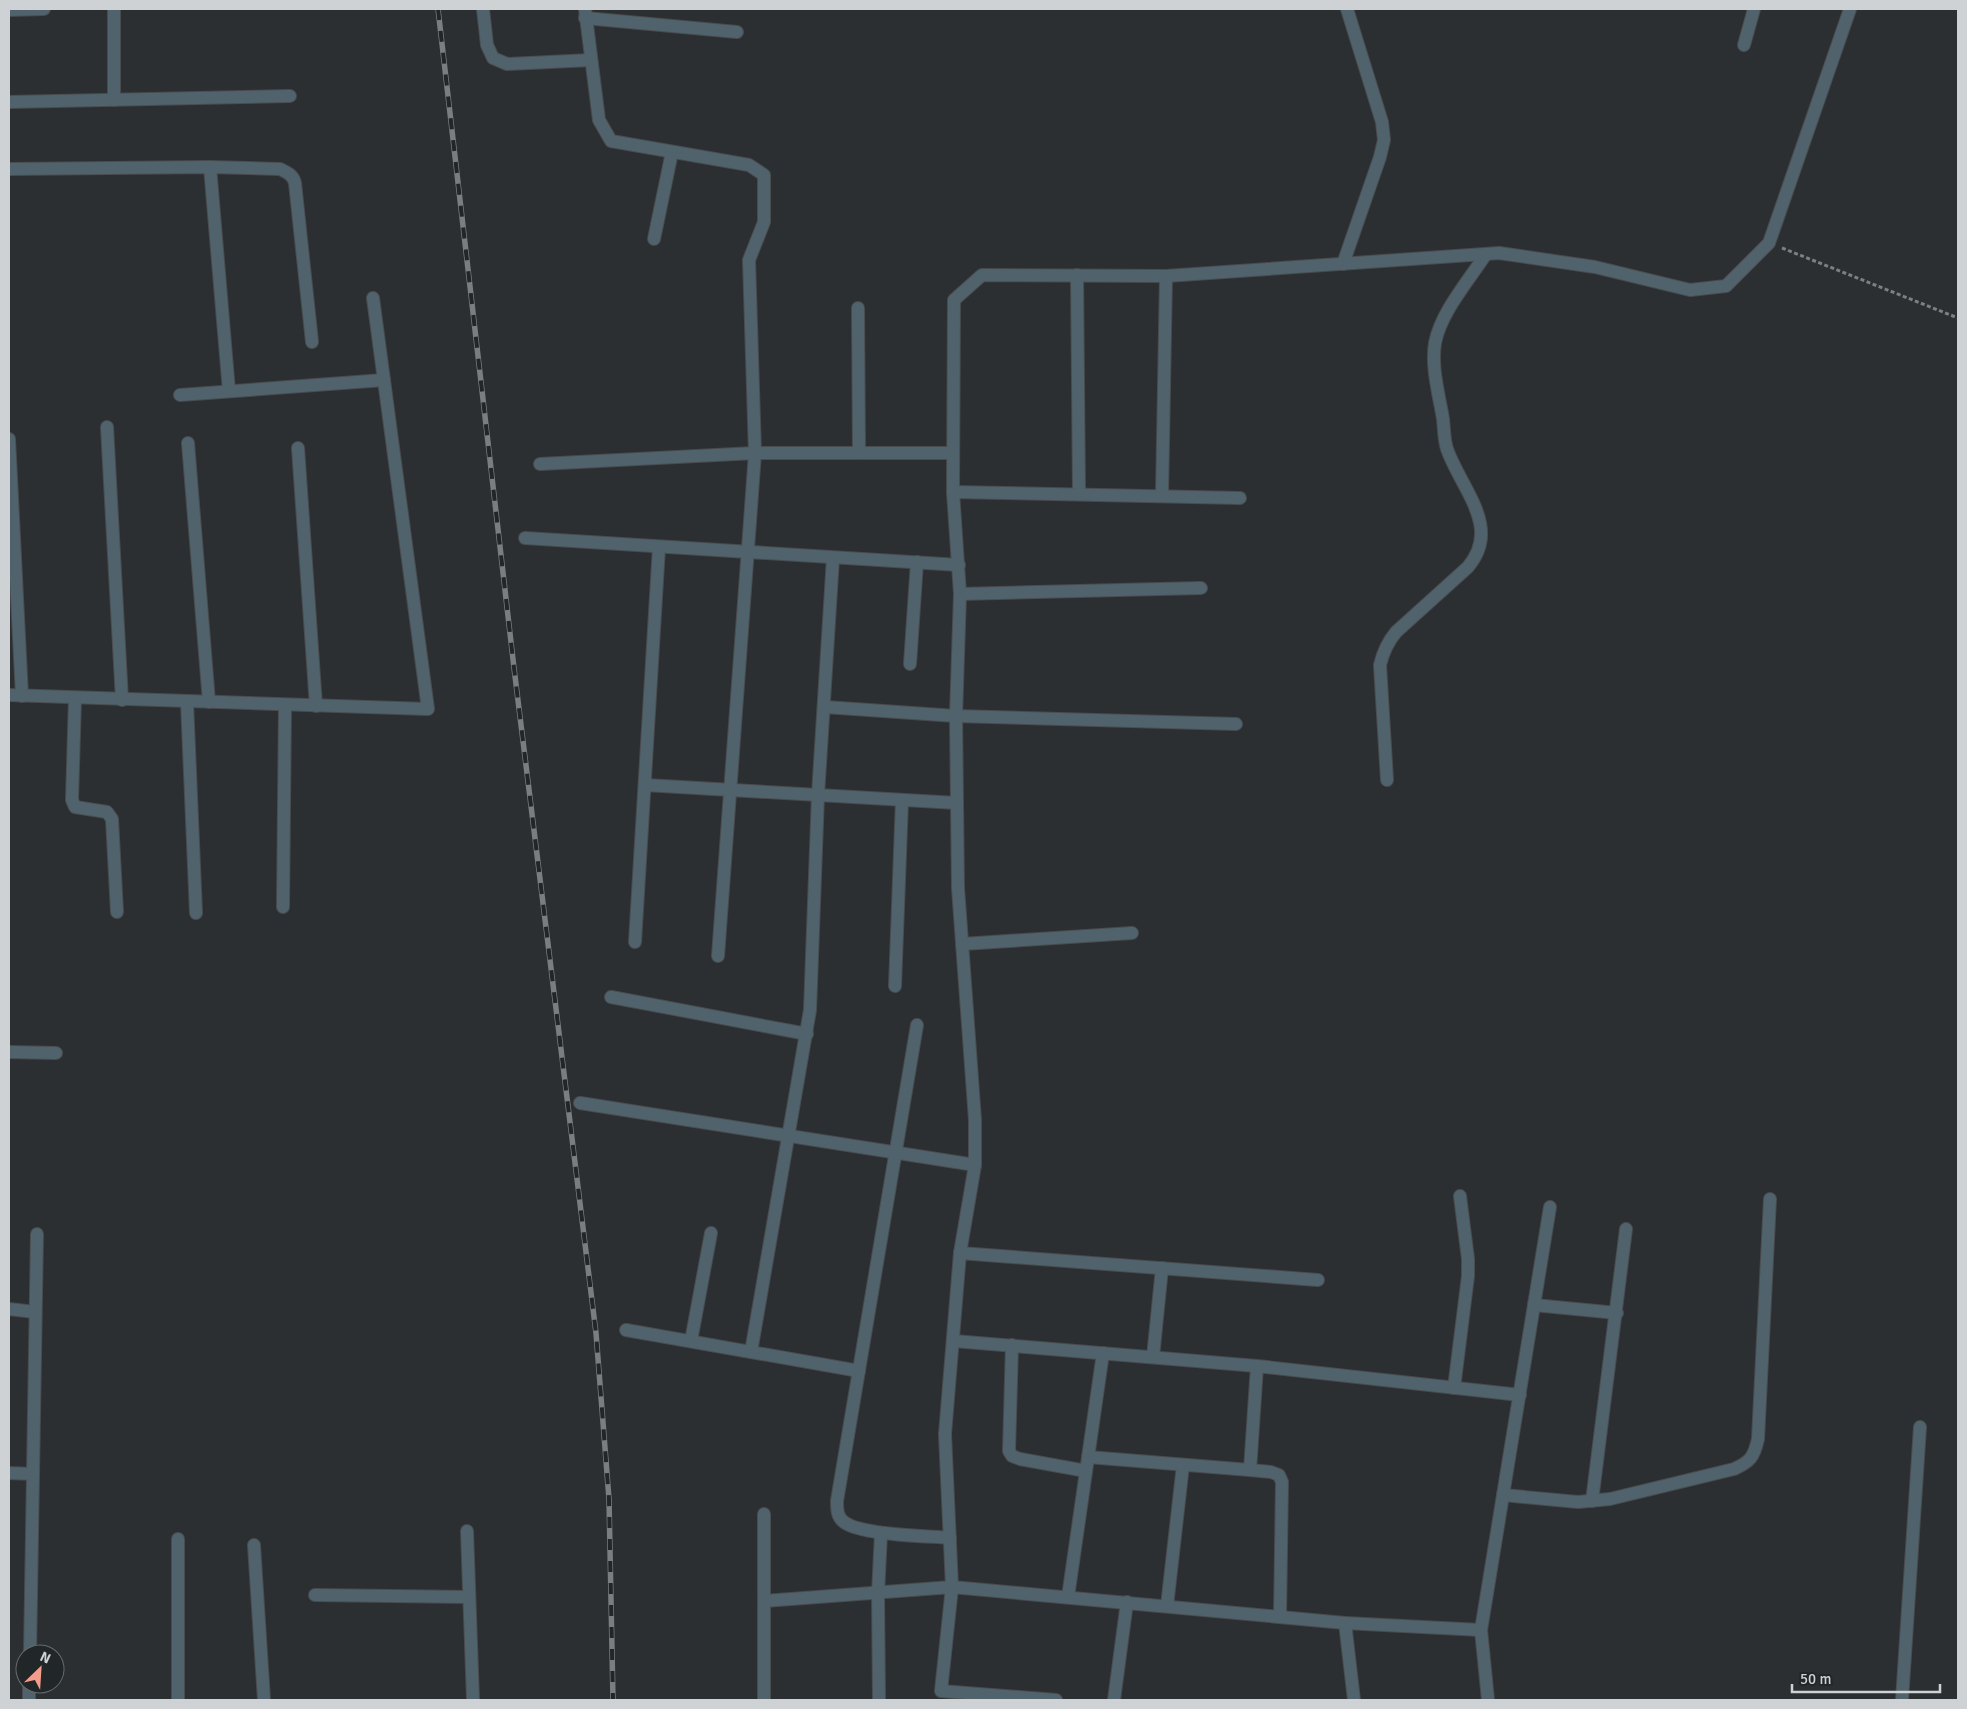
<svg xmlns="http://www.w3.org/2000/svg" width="1967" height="1709" font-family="Signika,sans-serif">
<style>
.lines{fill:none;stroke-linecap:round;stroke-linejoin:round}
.minor-casing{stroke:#494c4f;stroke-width:14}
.path{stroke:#7c8082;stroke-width:3;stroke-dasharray:4 2.5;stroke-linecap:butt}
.minor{stroke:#50636c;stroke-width:12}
.rail-casing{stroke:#7a7e80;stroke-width:5.5}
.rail{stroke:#212628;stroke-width:4;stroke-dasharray:11;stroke-linecap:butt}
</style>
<rect width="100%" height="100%" fill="#2b2f32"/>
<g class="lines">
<defs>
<g id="minor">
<polyline points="114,9 114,100"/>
<polyline points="483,9 487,45 493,58 507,64 591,60"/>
<polyline points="585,9 599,120 611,141 749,165 764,175 764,222 749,260 755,453 952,453"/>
<polyline points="9,10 44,9"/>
<polyline points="585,18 737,32"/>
<polyline points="1744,45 1754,9"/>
<polyline points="9,102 290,96"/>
<polyline points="210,167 229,391"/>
<path d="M9,169L210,167L280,169C288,173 293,175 295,183L312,342"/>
<polyline points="654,239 672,152"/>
<polyline points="1343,264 1380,157 1384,140 1382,122 1347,9"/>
<polyline points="1077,275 1079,494"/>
<polyline points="858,308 859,453"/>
<polyline points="180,395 384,380"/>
<polyline points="107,427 122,700"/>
<polyline points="9,439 22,696"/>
<polyline points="188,443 209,702"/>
<polyline points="298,448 316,706"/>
<polyline points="540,464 755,453 718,956"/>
<polyline points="953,492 1240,498"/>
<polyline points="1162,496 1166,276"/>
<polyline points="525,538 959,565"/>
<polyline points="960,594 1201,588"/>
<polyline points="910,664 917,562"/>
<polyline points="9,695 428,709 373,298"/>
<polyline points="75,698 72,800 75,807 107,812 112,819 117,912"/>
<polyline points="187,702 196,913"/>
<polyline points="825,707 956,716 1236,724"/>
<path d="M1387,780L1380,665C1383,652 1387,643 1396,632L1468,567C1502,527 1461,489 1447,449C1444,440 1444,428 1443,419C1439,395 1431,367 1435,343C1441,312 1469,280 1486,254"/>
<polyline points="645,785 957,803"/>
<polyline points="283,907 285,705"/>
<polyline points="635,942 659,547"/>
<polyline points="962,944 1132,933"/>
<polyline points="895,986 902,800"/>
<polyline points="611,997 807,1034"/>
<path d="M917,1025L837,1501C837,1509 837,1517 844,1522C860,1535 928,1536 950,1538"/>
<polyline points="9,1052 56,1053"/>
<polyline points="580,1103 975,1165"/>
<polyline points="960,1253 1318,1280"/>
<polyline points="1534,1305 1617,1313"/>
<polyline points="9,1309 35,1312"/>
<polyline points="626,1330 859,1371"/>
<polyline points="691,1341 711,1233"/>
<polyline points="954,1341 1257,1366 1520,1395"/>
<polyline points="1012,1345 1009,1451 1012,1456 1020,1459 1086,1471"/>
<polyline points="751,1352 810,1010 818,795 833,558"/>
<polyline points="1153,1357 1162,1268"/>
<polyline points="1454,1388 1468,1276 1468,1259 1460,1196"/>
<polyline points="1088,1457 1250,1470 1271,1472 1279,1475 1282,1482 1280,1617"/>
<polyline points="1250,1470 1257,1366"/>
<polyline points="9,1473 33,1474"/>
<path d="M1503,1495L1578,1502L1610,1499L1734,1469C1750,1462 1754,1457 1758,1439L1770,1199"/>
<polyline points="1592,1501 1626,1229"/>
<polyline points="764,1514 764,1700"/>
<polyline points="467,1531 473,1700"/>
<polyline points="254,1545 264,1700"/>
<polyline points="315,1595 469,1597"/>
<polyline points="1068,1597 1103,1353"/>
<polyline points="764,1601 952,1587 941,1691 1056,1700"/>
<polyline points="1167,1606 1183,1465"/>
<polyline points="1345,1623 1481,1630"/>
<polyline points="30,1654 37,1234"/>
<polyline points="29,1700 29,1684"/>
<polyline points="178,1700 178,1539"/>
<polyline points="879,1700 878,1594 881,1533"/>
<polyline points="1114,1700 1127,1602"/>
<polyline points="1354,1700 1345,1623 952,1587 945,1434 960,1253 975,1165 975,1120 958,888 956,716 960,594 953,492 954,300 982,275 1166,276 1499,253 1595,267 1690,290 1726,286 1769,243 1850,9"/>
<polyline points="1488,1700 1481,1630 1550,1207"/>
<polyline points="1902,1700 1920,1427"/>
</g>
</defs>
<!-- minor casing -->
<use href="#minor" class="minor-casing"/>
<!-- path -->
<polyline class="path" points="1782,248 1958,318"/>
<!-- minor -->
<use href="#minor" class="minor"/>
<defs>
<polyline id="rail" points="438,9 514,668 596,1333 609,1499 613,1700"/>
</defs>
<!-- rail casing -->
<use href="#rail" class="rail-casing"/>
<!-- rail -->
<use href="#rail" class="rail"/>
</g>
<!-- border -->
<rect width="1967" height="1709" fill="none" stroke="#cfd2d4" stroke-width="20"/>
<!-- north arrow -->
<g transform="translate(40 1669) rotate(25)"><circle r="24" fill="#212628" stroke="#676b6d"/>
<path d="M0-4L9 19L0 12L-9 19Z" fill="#f49d8c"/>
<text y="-8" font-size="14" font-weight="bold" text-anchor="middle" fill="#cfd2d4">N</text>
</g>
<!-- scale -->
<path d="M1792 1684v8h148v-8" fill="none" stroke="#cfd2d4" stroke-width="2.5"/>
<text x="1800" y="1684" font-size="15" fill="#cfd2d4" stroke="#212628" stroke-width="4" paint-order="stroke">50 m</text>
</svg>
